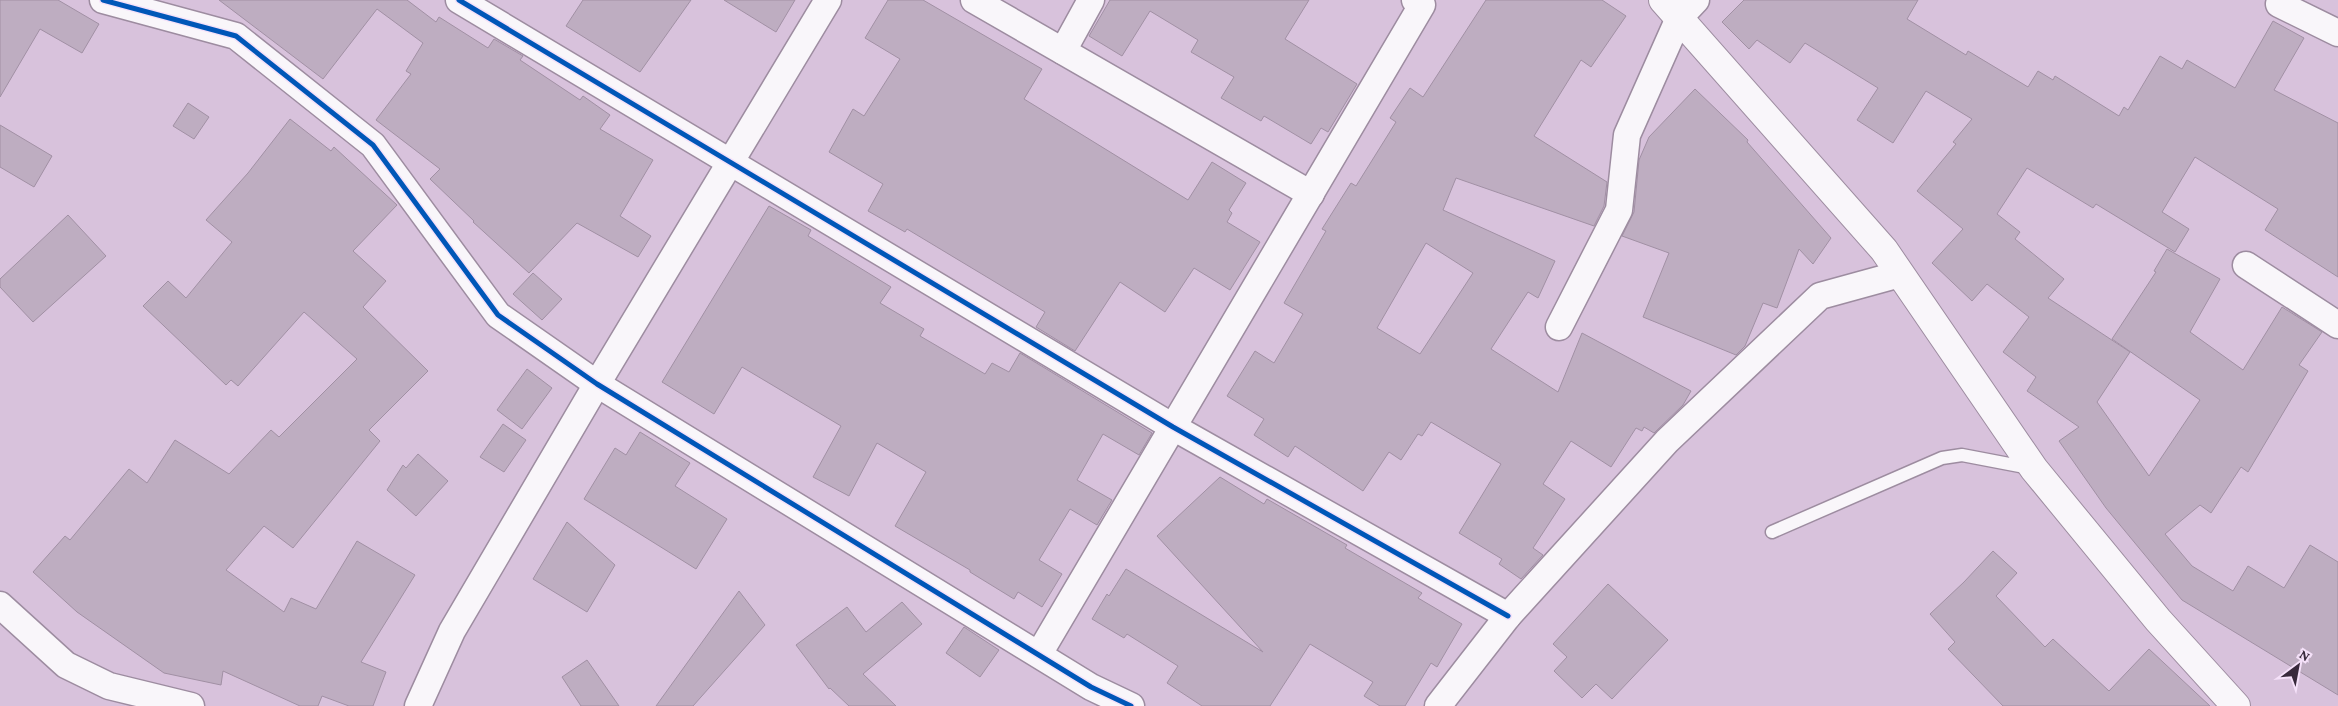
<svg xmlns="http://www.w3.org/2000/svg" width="2338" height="706" font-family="'Crimson Pro',serif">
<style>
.building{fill:#beadc1;stroke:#a190a4;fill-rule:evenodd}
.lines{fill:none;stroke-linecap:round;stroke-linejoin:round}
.service-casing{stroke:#9d8ca0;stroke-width:15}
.minor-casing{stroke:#9d8ca0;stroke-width:29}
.tertiary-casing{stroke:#9d8ca0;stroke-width:30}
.service{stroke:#f9f6fa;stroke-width:12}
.minor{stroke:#f9f6fa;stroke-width:26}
.tertiary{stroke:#f9f6fa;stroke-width:28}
.cycleway-casing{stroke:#f5e1f9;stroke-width:8}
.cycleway{stroke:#0057b8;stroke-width:5}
</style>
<rect width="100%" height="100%" fill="#d8c2dc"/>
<!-- building -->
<g class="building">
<polygon points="0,0 58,0 99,24 82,53 40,29 0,97"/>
<polygon points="219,0 407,0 436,22 439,17 488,48 494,39 523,56 520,60 580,100 583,96 610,115 600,129 653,160 620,216 651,236 638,257 577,223 529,273 473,222 474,221 430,179 440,169 376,120 411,74 406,71 423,43 377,9 323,79"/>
<polygon points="583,0 691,0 640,72 566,26"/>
<polygon points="724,0 795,0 776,32"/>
<polygon points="888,0 923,0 1042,69 1024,99 1188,200 1212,162 1246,183 1229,210 1232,213 1227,222 1260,242 1230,290 1194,268 1165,312 1120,282 1075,351 1036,327 1045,312 907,229 905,232 868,211 883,184 829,152 853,109 864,116 900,59 865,38"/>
<polygon points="1110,0 1309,0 1285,39 1357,84 1328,132 1321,128 1311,144 1264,116 1261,121 1221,98 1234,77 1191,52 1198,40 1150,11 1122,56 1089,36"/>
<path d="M1486,0H1602L1626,16L1591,67L1581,60L1534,136L1607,182L1604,206L1594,226L1456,178L1443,210L1555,261L1538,298L1528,292L1491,349L1558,392L1582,333L1691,391L1683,405L1654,433L1644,427L1642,431L1636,428L1611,467L1571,441L1543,484L1565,499L1533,548L1543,555L1521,579L1499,564L1502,559L1459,533L1501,464L1431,422L1422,436L1418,434L1401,460L1389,452L1363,491L1295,446L1288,457L1254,435L1264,419L1227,396L1255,351L1274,363L1303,314L1284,303L1326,231L1322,229L1351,183L1356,186L1396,122L1390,118L1410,88L1423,97ZM1426,243L1473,273L1420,354L1377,328Z"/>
<polygon points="1744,0 1918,0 1907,19 1966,55 1968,51 2028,87 2038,71 2053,80 2055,76 2119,116 2124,107 2128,110 2160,56 2182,69 2187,60 2235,88 2273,21 2304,38 2274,90 2338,123 2338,277 2265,230 2278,209 2195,157 2162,212 2189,229 2175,252 2096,204 2093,208 2027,168 1997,214 2020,232 2015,239 2064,279 2048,298 2130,352 2097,402 2149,476 2200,400 2112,339 2156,272 2154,271 2167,249 2220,279 2190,332 2243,370 2282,307 2322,332 2299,365 2308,371 2248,472 2241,467 2211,513 2200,505 2165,534 2192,566 2233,591 2248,566 2284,588 2310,545 2338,562 2338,695 2182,600 2106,508 2059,441 2079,427 2027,391 2036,377 2003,352 2029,317 1987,284 1972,301 1932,263 1963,229 1917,191 1956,144 1953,142 1972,119 1926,91 1893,143 1857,120 1878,88 1805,43 1790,63 1757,40 1749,49 1722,22"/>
<polygon points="1695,89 1748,140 1747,142 1831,238 1813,264 1799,249 1777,308 1763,303 1745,346 1736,355 1643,317 1669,253 1622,236 1634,212 1639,160 1649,137"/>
<polygon points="188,103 209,117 194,139 173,126"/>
<polygon points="290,119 331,151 334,147 397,205 353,251 386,281 363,307 428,371 369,430 380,441 293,548 264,526 226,570 284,612 291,598 316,609 357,541 415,575 361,662 386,672 373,706 349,706 322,696 318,706 300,706 223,671 221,685 164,673 77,612 33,572 65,536 70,540 129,469 147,483 175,440 229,474 271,430 279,437 357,359 304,312 238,386 231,380 226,385 143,306 168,281 186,298 232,242 206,220 248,173"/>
<polygon points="0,125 52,156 34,187 0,167"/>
<polygon points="769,206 811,230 808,236 891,287 880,303 924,329 920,336 985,374 992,363 1009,372 1020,353 1152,433 1139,455 1103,434 1077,480 1112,500 1097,525 1070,509 1039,560 1062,574 1042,607 1018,592 1014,599 970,572 970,570 895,526 926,472 877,443 849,496 813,477 841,426 742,367 714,414 662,382"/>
<polygon points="68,215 106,256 33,322 0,287 0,279"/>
<polygon points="533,273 562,299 542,320 513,294"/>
<polygon points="527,369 552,388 522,429 497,410"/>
<polygon points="503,424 526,440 504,472 480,457"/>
<polygon points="640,432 690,463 675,486 727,519 696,569 584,499 615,448 626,455"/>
<polygon points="418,454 448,481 416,516 387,490 403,465 406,468"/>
<polygon points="1220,477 1264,504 1267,499 1347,545 1345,548 1422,593 1418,598 1462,624 1437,667 1431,663 1405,706 1380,706 1364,696 1373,682 1310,644 1270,706 1202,706 1167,683 1178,666 1127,634 1124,638 1092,619 1107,594 1109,596 1126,569 1263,652 1157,536"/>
<polygon points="567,522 615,565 587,612 533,579"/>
<polygon points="1993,551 2017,573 1996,596 2045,647 2053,639 2109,691 2149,649 2210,706 2003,706 1948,649 1955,642 1930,614 1964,582"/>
<polygon points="1608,584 1668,640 1612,699 1596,684 1582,698 1554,671 1567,657 1553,644"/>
<polygon points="739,591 765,625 693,706 656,706"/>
<polygon points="902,602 922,624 863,674 896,706 849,706 830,688 829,689 796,645 847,607 866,632"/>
<polygon points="964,627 999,650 980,677 946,653"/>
<polygon points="587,660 619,706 581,706 562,677"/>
</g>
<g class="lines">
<defs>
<polyline id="service" points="1772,532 1942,458 1962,455 2030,468"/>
<g id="minor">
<polyline points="103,0 236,36 373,145 498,315 597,384 1091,687 1131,706"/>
<polyline points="459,0 1173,427 1508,616"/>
<polyline points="974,0 1311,194"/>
<polyline points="2279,4 2338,33"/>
<polyline points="1063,51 1091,0"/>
<polyline points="2246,265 2338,325"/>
<polyline points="1559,327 1619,210 1627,135 1679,18 1696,0"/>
<polyline points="0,605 66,665 109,686 191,706"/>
<polyline points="1039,654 1422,5 1415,0"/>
<polyline points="418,706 452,631 597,384 828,0"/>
<polyline points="1438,706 1508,616 1667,441 1820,296 1900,274"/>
</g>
<polyline id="tertiary" points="1663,0 1884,250 2034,469 2158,620 2236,706"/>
</defs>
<!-- service casing -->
<use href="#service" class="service-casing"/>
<!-- minor casing -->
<use href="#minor" class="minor-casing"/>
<!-- tertiary casing -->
<use href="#tertiary" class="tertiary-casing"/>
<!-- service -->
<use href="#service" class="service"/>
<!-- minor -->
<use href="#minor" class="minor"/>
<!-- tertiary -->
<use href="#tertiary" class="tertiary"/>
<defs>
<g id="cycleway">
<polyline points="103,0 236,36 373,145 498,315 597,384 1091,687 1131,706"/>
<polyline points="459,0 1173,427 1508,616"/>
</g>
</defs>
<!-- cycleway casing -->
<use href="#cycleway" class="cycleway-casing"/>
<!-- cycleway -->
<use href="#cycleway" class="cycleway"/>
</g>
<!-- north arrow -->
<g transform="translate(2298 666) rotate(32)" stroke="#f5e1f9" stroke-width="4" paint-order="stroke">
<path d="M0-4L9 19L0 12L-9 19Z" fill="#38293b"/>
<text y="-8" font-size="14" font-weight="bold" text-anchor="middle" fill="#38293b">N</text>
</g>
</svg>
